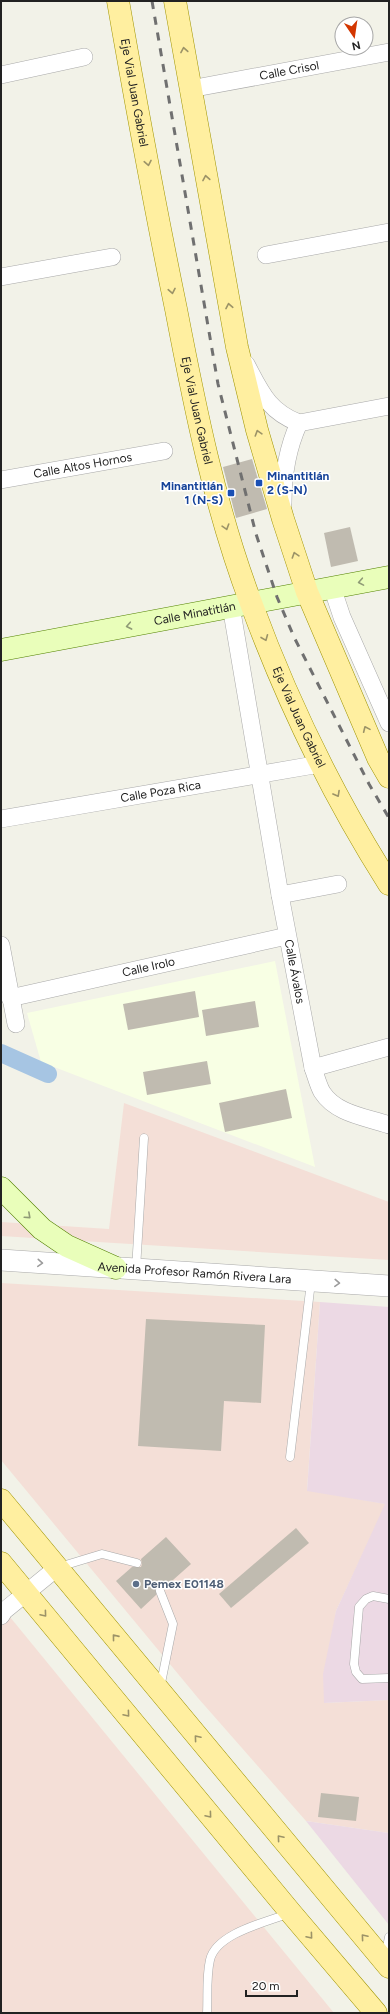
<svg xmlns="http://www.w3.org/2000/svg" width="390" height="2014" font-family="Figtree,sans-serif">
<style>
.commercial{fill:#f4dfd7}
.industrial{fill:#ecd9e4}
.education{fill:#f8ffe4}
.lines{fill:none;stroke-linecap:round;stroke-linejoin:round}
.canal{stroke:#a6c5e3;stroke-width:18}
.building{fill:#c0bbb0}
.service-casing{stroke:#a9a9a9;stroke-width:9}
.minor-casing{stroke:#a9a9a9;stroke-width:18}
.tertiary-casing{stroke:#a9a9a9;stroke-width:22}
.secondary-casing{stroke:#528100;stroke-width:23}
.primary-casing{stroke:#9f9400;stroke-width:23}
.service{stroke:#fff;stroke-width:8}
.minor{stroke:#fff;stroke-width:17}
.tertiary{stroke:#fff;stroke-width:21}
.secondary{stroke:#e9feba;stroke-width:22}
.primary{stroke:#ffefa0;stroke-width:22}
.rail{stroke:#707070;stroke-width:3;stroke-dasharray:8 8;stroke-linecap:butt}
.oneway{stroke:#9c9367}
.oneway2{stroke:#8f9b76}
.oneway3{stroke:#9c9c9c}
.transit-dot{fill:#1a4fb4;stroke:#fff;stroke-width:1.5}
.service-dot{fill:#5c6f8a;stroke:#fff;stroke-width:1.5}
.labels{text-anchor:middle;dominant-baseline:central;stroke-width:3;stroke-linejoin:round;paint-order:stroke}
.street-label{font-size:12px;fill:#222;stroke:#fff}
.transit-label{font-size:12px;font-weight:bold;fill:#164399;stroke:#fff;text-anchor:start}
.service-label{font-size:12px;font-weight:bold;fill:#4e5e75;stroke:#fff;text-anchor:start}
</style>
<rect width="100%" height="100%" fill="#f2f2e8"/>
<!-- commercial -->
<g class="commercial">
<polygon points="124,1103 389,1202 389,1260 1,1236 1,1222 109,1229"/>
<polygon points="1,1283 320,1302 307,1490 386,1504 336,1611 324,1703 389,1700 389,1833 306,1821 198,1698 1,1460"/>
<polygon points="1,1606 334,2013 1,2013"/>
</g>
<!-- industrial -->
<g class="industrial">
<polygon points="320,1302 389,1307 389,1700 324,1703 323,1674 336,1611 385,1504 307,1491"/>
<polygon points="306,1821 389,1833 389,1925"/>
</g>
<!-- education -->
<polygon class="education" points="275,961 315,1167 41,1062 27,1013"/>
<g class="lines">
<!-- canal -->
<polyline class="canal" points="1,1053 48,1074"/>
</g>
<!-- building -->
<g class="building">
<polygon points="252,459 267,509 236,518 223,467"/>
<polygon points="350,527 358,561 331,567 324,533"/>
<polygon points="195,991 199,1017 128,1030 123,1004"/>
<polygon points="255,1001 259,1027 206,1036 202,1010"/>
<polygon points="207,1061 211,1084 147,1095 143,1072"/>
<polygon points="286,1089 292,1118 225,1132 219,1103"/>
<polygon points="146,1319 265,1325 261,1403 224,1401 221,1451 138,1446"/>
<polygon points="296,1528 309,1543 231,1608 219,1594"/>
<polygon points="166,1537 191,1564 164,1588 160,1586 156,1587 156,1595 141,1609 116,1581 132,1567 141,1567 142,1564 141,1559"/>
<polygon points="321,1793 359,1797 356,1821 318,1817"/>
</g>
<g class="lines">
<defs>
<g id="service">
<polyline points="136,1269 144,1138"/>
<polyline points="290,1457 311,1282"/>
<polyline points="59,1567 102,1554 137,1563"/>
<polyline points="160,1591 173,1624 160,1688"/>
<polyline points="389,1599 373,1596 366,1599 359,1607 354,1664 356,1672 362,1679 389,1678"/>
<polyline points="385,1957 389,1937"/>
<path d="M207,2013C208,1996 206,1977 210,1960C216,1933 267,1922 290,1913"/>
</g>
<g id="minor">
<polyline points="1,75 84,57"/>
<path id="s1" d="M190,89L389,52"/>
<polyline points="266,255 389,232"/>
<polyline points="1,277 112,257"/>
<path d="M246,364C261,392 268,411 299,423"/>
<polyline points="299,423 389,406"/>
<path id="s2" d="M1,480L164,451"/>
<path d="M283,503C283,474 287,449 299,423"/>
<polyline points="332,587 342,617 389,723"/>
<path id="s3" d="M231,606L280,895L313,1068C316,1076 318,1085 322,1092C336,1114 366,1117 389,1125"/>
<path id="s4" d="M1,819L320,764"/>
<polyline points="280,895 338,884"/>
<polyline points="1,945 16,1024"/>
<path id="s5" d="M10,998L287,936"/>
<polyline points="313,1068 389,1047"/>
<polyline points="1,1616 4,1611 58,1567"/>
</g>
<g id="tertiary">
<path id="s6" d="M1,1260L389,1286"/>
</g>
<g id="secondary">
<path id="s7" d="M1,650L389,577"/>
<polyline points="1,1188 42,1229 67,1246 116,1268"/>
</g>
<g id="primary">
<path id="s8" d="M118,1C136,104 155,207 176,309C195,408 215,508 251,603C287,701 333,796 389,884"/>
<polyline points="175,1 237,347 257,430 283,519 307,592 378,758 389,777"/>
<polyline points="1,1500 389,1967"/>
<polyline points="1,1563 291,1913 376,2013"/>
</g>
</defs>
<!-- service casing -->
<use href="#service" class="service-casing"/>
<!-- minor casing -->
<use href="#minor" class="minor-casing"/>
<!-- tertiary casing -->
<use href="#tertiary" class="tertiary-casing"/>
<!-- secondary casing -->
<use href="#secondary" class="secondary-casing"/>
<!-- primary casing -->
<use href="#primary" class="primary-casing"/>
<!-- service -->
<use href="#service" class="service"/>
<!-- minor -->
<use href="#minor" class="minor"/>
<!-- tertiary -->
<use href="#tertiary" class="tertiary"/>
<!-- secondary -->
<use href="#secondary" class="secondary"/>
<!-- primary -->
<use href="#primary" class="primary"/>
<!-- rail -->
<polyline class="rail" points="152,1 218,384 256,534 277,597 294,637 369,784 389,818"/>
</g>
<!-- one-way arrows -->
<defs><path id="oneway-chevron" d="M-2-3.5L2.5 0L-2 3.5" fill="none" stroke-width="1.6" stroke-linecap="round" stroke-linejoin="round"/></defs>
<g class="oneway">
<use href="#oneway-chevron" transform="translate(184 50) rotate(-100)"/>
<use href="#oneway-chevron" transform="translate(148 163) rotate(79)"/>
<use href="#oneway-chevron" transform="translate(206 178) rotate(-100)"/>
<use href="#oneway-chevron" transform="translate(172 291) rotate(79)"/>
<use href="#oneway-chevron" transform="translate(229 306) rotate(-101)"/>
<use href="#oneway-chevron" transform="translate(258 433) rotate(-107)"/>
<use href="#oneway-chevron" transform="translate(226 527) rotate(73)"/>
<use href="#oneway-chevron" transform="translate(295 555) rotate(-108)"/>
<use href="#oneway-chevron" transform="translate(265 638) rotate(68)"/>
<use href="#oneway-chevron" transform="translate(366 729) rotate(-114)"/>
<use href="#oneway-chevron" transform="translate(337 794) rotate(61)"/>
<use href="#oneway-chevron" transform="translate(44 1614) rotate(50)"/>
<use href="#oneway-chevron" transform="translate(115 1637) rotate(-129)"/>
<use href="#oneway-chevron" transform="translate(127 1714) rotate(50)"/>
<use href="#oneway-chevron" transform="translate(197 1738) rotate(-130)"/>
<use href="#oneway-chevron" transform="translate(209 1815) rotate(50)"/>
<use href="#oneway-chevron" transform="translate(280 1838) rotate(-130)"/>
<use href="#oneway-chevron" transform="translate(310 1936) rotate(50)"/>
<use href="#oneway-chevron" transform="translate(364 1937) rotate(-130)"/>
</g>
<g class="oneway2">
<use href="#oneway-chevron" transform="translate(361 582) rotate(170)"/>
<use href="#oneway-chevron" transform="translate(129 626) rotate(169)"/>
<use href="#oneway-chevron" transform="translate(28 1216) rotate(42)"/>
</g>
<g class="oneway3">
<use href="#oneway-chevron" transform="translate(40 1263) rotate(4)"/>
<use href="#oneway-chevron" transform="translate(337 1283) rotate(3)"/>
</g>
<!-- markers -->
<g class="transit-dot">
<rect x="255" y="479" width="8" height="8" rx="2"/>
<rect x="227" y="489" width="8" height="8" rx="2"/>
</g>
<circle class="service-dot" cx="136" cy="1584" r="4"/>
<g class="labels">
<!-- street labels -->
<g class="street-label">
<text stroke="none"><textPath href="#s1" startOffset="101">Calle Crisol</textPath></text>
<text stroke="none"><textPath href="#s8" startOffset="93">Eje Vial Juan Gabriel</textPath></text>
<text stroke="none"><textPath href="#s8" startOffset="417">Eje Vial Juan Gabriel</textPath></text>
<text stroke="none"><textPath href="#s2" startOffset="83">Calle Altos Hornos</textPath></text>
<text stroke="none"><textPath href="#s7" startOffset="197">Calle Minatitlán</textPath></text>
<text stroke="none"><textPath href="#s8" startOffset="741">Eje Vial Juan Gabriel</textPath></text>
<text stroke="none"><textPath href="#s4" startOffset="162">Calle Poza Rica</textPath></text>
<text stroke="none"><textPath href="#s5" startOffset="142">Calle Irolo</textPath></text>
<text stroke="none"><textPath href="#s3" startOffset="371">Calle Ávalos</textPath></text>
<text stroke="none"><textPath href="#s6" startOffset="194">Avenida Profesor Ramón Rivera Lara</textPath></text>
</g>
<!-- transit labels -->
<g class="transit-label">
<text x="267" y="476">Minantitlán<tspan x="267" dy="14">2 (S-N)</tspan></text>
<text x="223" y="486" text-anchor="end">Minantitlán<tspan x="223" dy="14">1 (N-S)</tspan></text>
</g>
<!-- service labels -->
<g class="service-label">
<text x="144" y="1584">Pemex E01148</text>
</g>
</g>
<!-- border -->
<rect width="390" height="2014" fill="none" stroke="#222222" stroke-width="4"/>
<!-- north arrow -->
<g transform="translate(354 36) rotate(167)"><circle r="19" fill="#ffffff" stroke="#a7a7a7"/>
<path d="M0-3L7 15L0 10L-7 15Z" fill="#d33600"/>
<text y="-6" font-size="11" font-weight="bold" text-anchor="middle" fill="#222222">N</text>
</g>
<!-- scale -->
<path d="M246 1990v6h51v-6" fill="none" stroke="#222222" stroke-width="2"/>
<text x="252" y="1990" font-size="12" fill="#222222" stroke="#ffffff" stroke-width="3" paint-order="stroke">20 m</text>
</svg>
